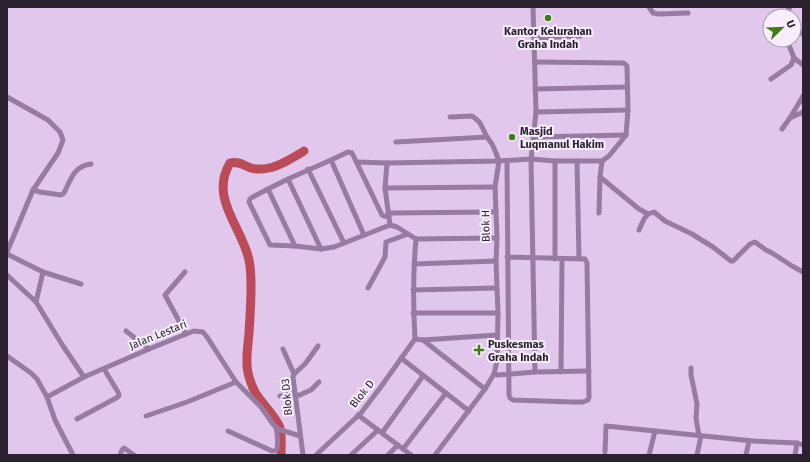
<svg xmlns="http://www.w3.org/2000/svg" width="810" height="462" font-family="'Fira Sans',sans-serif">
<style>
.lines{fill:none;stroke-linecap:round;stroke-linejoin:round}
.river{stroke:#bc4b5a;stroke-width:9}
.minor{stroke:#977ba3;stroke-width:5}
.poi-dot{fill:#427c14;stroke:#f8eefd;stroke-width:1.5}
.labels{text-anchor:middle;dominant-baseline:central;stroke-width:4;stroke-linejoin:round;paint-order:stroke}
.poi-label{font-size:11px;font-weight:bold;fill:#2b222f;stroke:#f8eefd;text-anchor:start}
.street-label{font-size:11px;fill:#2b222f;stroke:#f8eefd}
</style>
<rect width="100%" height="100%" fill="#e0c7eb"/>
<g class="lines">
<!-- river -->
<path class="river" d="M281,455C281,446 282,436 280,428C278,420 264,405 259,398C253,391 250,381 248,373C245,359 248,347 249,333C250,318 251,303 251,287C251,278 251,269 249,260C242,227 209,198 230,163C238,161 243,165 251,168C270,173 289,160 304,151"/>
<!-- minor -->
<g class="minor">
<polyline points="649,7 653,13 659,14 688,13"/>
<polyline points="784,16 790,7"/>
<polyline points="794,29 803,34"/>
<polyline points="534,38 580,36"/>
<polyline points="787,40 794,58 803,65"/>
<polyline points="535,62 623,63 625,64 627,66 628,110 626,135 609,156 602,161 555,161 531,159 535,372"/>
<polyline points="771,79 791,65 794,58"/>
<polyline points="535,89 627,87"/>
<polyline points="7,97 48,120 60,132 63,140 58,153 33,190 7,252"/>
<polyline points="536,112 628,110"/>
<polyline points="790,118 803,112"/>
<polyline points="782,129 790,118 803,96"/>
<polyline points="533,137 626,135"/>
<polyline points="396,142 487,137"/>
<polyline points="331,160 348,152 352,153 382,215 384,216 389,217"/>
<polyline points="507,161 509,395 510,398 513,400 572,402 583,402 588,400 589,397 587,263 585,259 507,257"/>
<polyline points="555,161 555,259"/>
<polyline points="577,161 579,259"/>
<polyline points="357,162 387,163 499,161 496,153 492,144 487,137 480,123 476,119 472,116 450,117"/>
<polyline points="387,163 385,188 390,225"/>
<polyline points="308,169 344,243"/>
<polyline points="600,177 639,209 648,214 644,219 639,230"/>
<polyline points="288,179 321,249"/>
<polyline points="385,188 495,187"/>
<path d="M268,189L251,198L250,199L249,202L270,245L295,246L321,249L334,247L390,225L397,227L416,239C413,272 413,305 415,339"/>
<path d="M33,190L40,192L61,195L64,193C71,179 74,166 91,164"/>
<polyline points="388,213 496,212"/>
<polyline points="599,213 600,177 602,161"/>
<polyline points="648,214 654,212 665,221 692,234 713,247 731,261 733,261 750,244 755,242 766,250 772,253 792,266 803,272"/>
<polyline points="416,239 497,238"/>
<polyline points="295,246 268,189 288,179 331,160 364,235"/>
<polyline points="7,254 43,272 36,302"/>
<polyline points="414,264 496,261"/>
<polyline points="43,272 81,284"/>
<polyline points="185,272 165,295 186,334"/>
<polyline points="7,275 36,302 63,346 84,377"/>
<polyline points="368,288 385,257 386,242 408,234"/>
<polyline points="413,290 496,288"/>
<polyline points="413,313 498,313"/>
<polyline points="126,331 149,349"/>
<polyline points="415,339 423,340 497,335"/>
<polyline points="423,340 485,389"/>
<polyline points="283,349 294,374"/>
<polyline points="7,356 31,373 37,379 47,397"/>
<polyline points="401,358 469,411"/>
<polyline points="691,368 691,375 697,404 696,418 699,436"/>
<polyline points="561,372 562,259"/>
<polyline points="494,374 498,375 535,372 589,371"/>
<polyline points="280,396 295,393"/>
<polyline points="295,397 311,390 319,382"/>
<polyline points="358,415 411,455"/>
<polyline points="146,416 187,402 236,382"/>
<polyline points="77,419 118,397 119,395 118,392 104,369"/>
<path d="M228,431L272,451C273,451 275,451 276,450C279,447 277,432 276,428"/>
<polyline points="382,433 423,376"/>
<polyline points="403,449 446,393"/>
<polyline points="605,452 606,426 753,441 797,443 803,445"/>
<polyline points="73,455 55,420 47,397 84,377 149,349 186,334 194,331 203,332 207,337 236,382 261,407 273,424 278,429 300,436"/>
<polyline points="120,455 122,450 124,448 134,455"/>
<polyline points="303,455 293,377 294,374 305,364 318,346"/>
<polyline points="316,455 361,413 380,388 415,339"/>
<polyline points="351,455 378,430"/>
<polyline points="388,455 398,445"/>
<polyline points="435,455 485,389 494,374 497,361 498,313 496,261 497,238 495,187 499,161 531,159 536,112 533,7"/>
<polyline points="649,455 655,431"/>
<polyline points="697,455 701,436"/>
<polyline points="746,455 749,441"/>
<polyline points="795,455 797,443"/>
</g>
</g>
<!-- markers -->
<g class="poi-dot">
<circle cx="548" cy="18" r="4"/>
<circle cx="512" cy="137" r="4"/>
<path d="M477 344h4v4h4v4h-4v4h-4v-4h-4v-4h4z"/>
</g>
<g class="labels">
<!-- poi labels -->
<g class="poi-label">
<text x="548" y="31" text-anchor="middle">Kantor Kelurahan<tspan x="548" dy="13">Graha Indah</tspan></text>
<text x="520" y="131">Masjid<tspan x="520" dy="13">Luqmanul Hakim</tspan></text>
<text x="488" y="344">Puskesmas<tspan x="488" dy="13">Graha Indah</tspan></text>
</g>
<!-- street labels -->
<g class="street-label">
<text transform="translate(486 226) rotate(-91)">Blok H</text>
<text transform="translate(158 335) rotate(-22)">Jalan Lestari</text>
<text transform="translate(362 394) rotate(-51)">Blok D</text>
<text transform="translate(287 397) rotate(-95)">Blok D3</text>
</g>
</g>
<!-- border -->
<rect width="810" height="462" fill="none" stroke="#2b222f" stroke-width="16"/>
<!-- north arrow -->
<g transform="translate(782 28) rotate(67)"><circle r="19" fill="#f8eefd" stroke="#a69cab"/>
<path d="M0-3L7 15L0 10L-7 15Z" fill="#427c14"/>
<text y="-6" font-size="11" font-weight="bold" text-anchor="middle" fill="#2b222f">U</text>
</g>
</svg>
